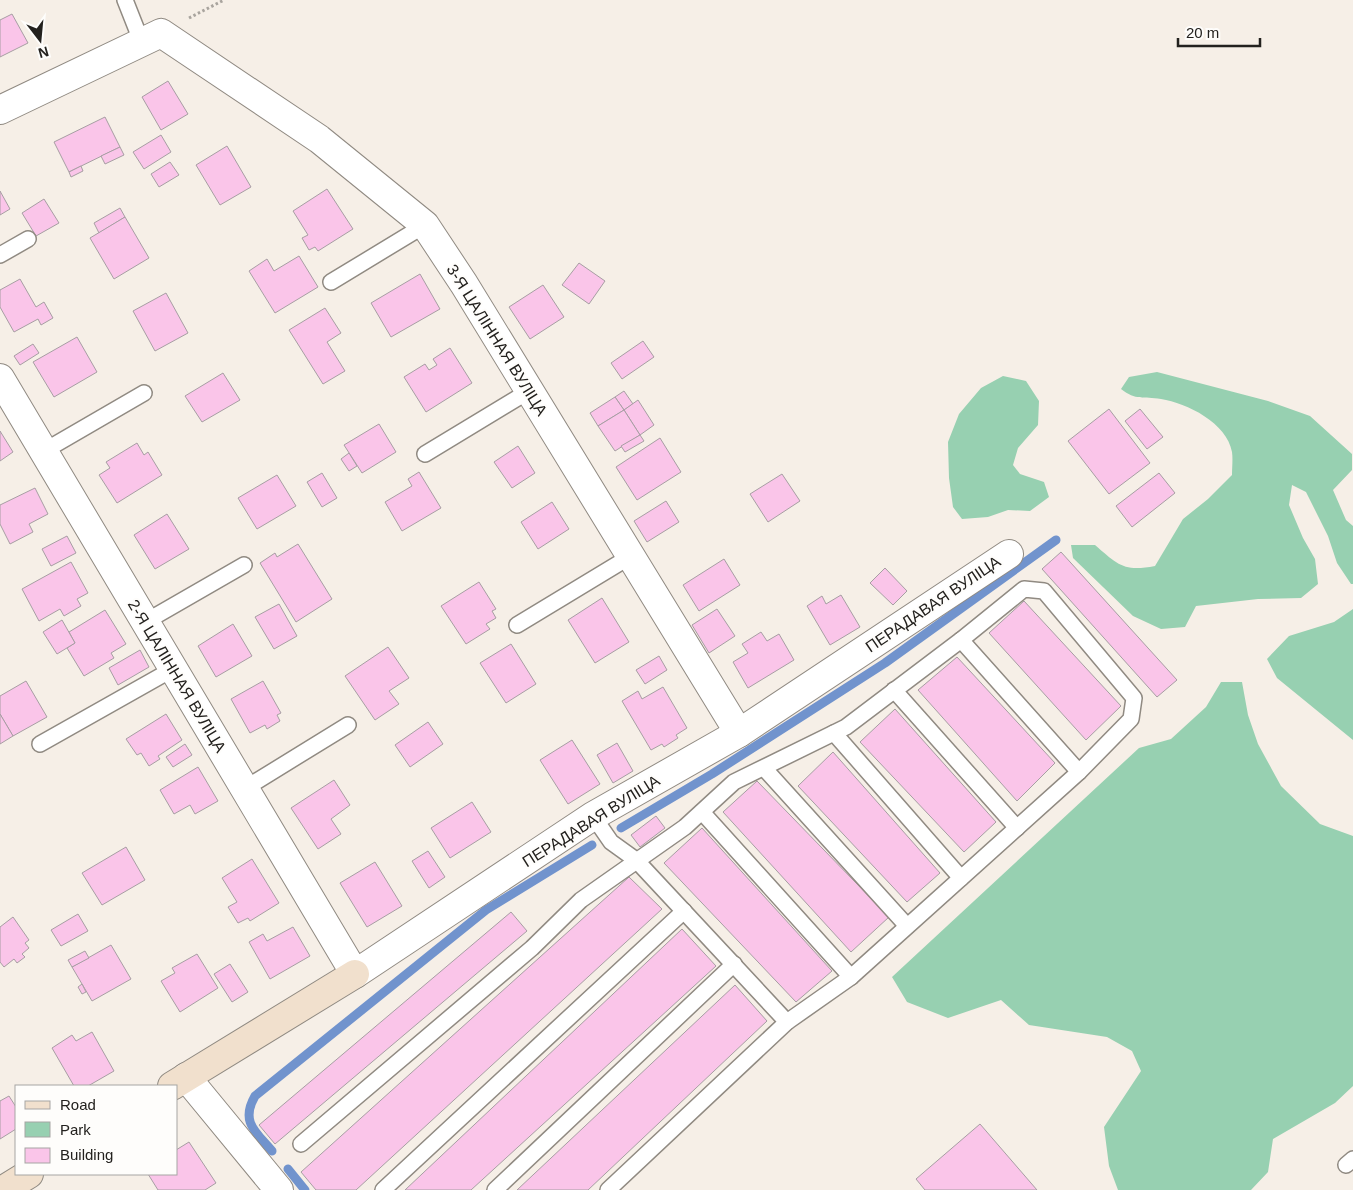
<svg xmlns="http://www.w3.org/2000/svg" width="1353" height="1190" font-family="Helvetica,sans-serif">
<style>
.green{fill:#97d0b1}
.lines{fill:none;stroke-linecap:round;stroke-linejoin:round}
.stream{stroke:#7193cd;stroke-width:9}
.building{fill:#fac5e9;stroke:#a79ea3}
.lane-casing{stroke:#908a82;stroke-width:18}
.street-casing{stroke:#908a82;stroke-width:30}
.secondary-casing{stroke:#908a82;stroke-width:30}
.path{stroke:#a9a49e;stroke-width:3;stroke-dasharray:2.5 2.5;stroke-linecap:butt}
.lane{stroke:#fff;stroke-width:15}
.street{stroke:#fff;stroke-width:28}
.secondary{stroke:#f1e0cd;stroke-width:28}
.labels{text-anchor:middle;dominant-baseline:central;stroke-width:4;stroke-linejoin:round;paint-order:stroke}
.street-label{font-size:16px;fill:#23211e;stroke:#fefdfb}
</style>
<rect width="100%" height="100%" fill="#f6efe7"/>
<!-- green -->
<g class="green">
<path d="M1157,372L1268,401L1310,416L1352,454V470L1333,490L1346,520L1353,526V584H1351L1337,563L1328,536L1306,492L1292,485L1289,505L1303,538L1315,559L1318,584L1301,598L1258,599L1196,606L1185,627L1161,629L1133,616L1073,558L1071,545H1095C1118,565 1124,572 1155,566L1183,519L1208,499L1232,475C1232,468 1233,459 1232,452C1227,423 1187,403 1161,399C1143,396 1136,401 1121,389L1129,377Z"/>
<polygon points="1003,376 1026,381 1039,401 1038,425 1018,448 1013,465 1020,474 1044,482 1049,497 1030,511 1008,510 988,517 962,519 953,507 949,478 948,442 959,414 981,388"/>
<polygon points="1353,609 1353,740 1277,678 1267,659 1289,636 1334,622"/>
<polygon points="1221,682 1242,682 1248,715 1258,744 1281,786 1320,824 1353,836 1353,1086 1335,1103 1273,1139 1268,1172 1251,1190 1118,1190 1109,1166 1104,1127 1141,1071 1132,1051 1107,1037 1029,1025 1001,1000 948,1018 907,1002 892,977 1139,748 1171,739 1206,707"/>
</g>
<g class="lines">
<!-- stream -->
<g class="stream">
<polyline points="621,828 712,774 885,663 1056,540"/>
<path d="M272,1151C256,1132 240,1122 255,1096L486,910L592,845"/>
<polyline points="288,1169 305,1190"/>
</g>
</g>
<!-- building -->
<g class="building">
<polygon points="12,14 28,43 0,57 0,20"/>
<polygon points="168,81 188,114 161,130 142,97"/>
<polygon points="105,117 120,147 69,172 54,142"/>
<polygon points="161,135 171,152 144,169 133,152"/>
<polygon points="227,146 251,187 220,205 196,165"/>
<polygon points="120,147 124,155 105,164 101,156"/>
<polygon points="170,162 179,175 159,187 151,174"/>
<polygon points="81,166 83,171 71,177 69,172"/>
<polygon points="327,189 353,229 318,251 315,247 309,250 302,238 308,235 293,211"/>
<polygon points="0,191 10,209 0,215"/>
<polygon points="44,199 59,223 36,236 22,213"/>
<polygon points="120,208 125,217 99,233 94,223"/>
<polygon points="125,217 149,258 114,279 90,238"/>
<polygon points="299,256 318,287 275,313 249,271 267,259 274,271"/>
<polygon points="579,263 605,281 589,304 562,285"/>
<polygon points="420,274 440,309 391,337 371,303"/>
<polygon points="20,279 36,307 44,302 53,318 41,325 38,319 14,332 0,307 0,290"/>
<polygon points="543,285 564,317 530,339 509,307"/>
<polygon points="166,293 188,333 155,351 133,311"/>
<polygon points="325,308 341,333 327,342 345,371 323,384 289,330"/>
<polygon points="77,337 97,372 54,397 33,362"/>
<polygon points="643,341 654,357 622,379 611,363"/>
<polygon points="33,344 39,353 20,365 14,356"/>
<polygon points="450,348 472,383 426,412 404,377 425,364 429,370 437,365 433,359"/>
<polygon points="223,373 240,400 202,422 185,396"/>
<polygon points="624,391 633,404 624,410 615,397"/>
<polygon points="615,397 624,410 598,426 590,413"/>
<polygon points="638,400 654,425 640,435 624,410"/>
<polygon points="1109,409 1150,463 1109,494 1068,441"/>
<polygon points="1140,409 1163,437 1147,449 1125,421"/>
<polygon points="624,410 640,435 615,451 598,426"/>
<polygon points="379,424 396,452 362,473 344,445"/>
<polygon points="0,431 13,452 0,461"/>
<polygon points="640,435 644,441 625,452 621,446"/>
<polygon points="660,438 681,472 637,500 616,467"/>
<polygon points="137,443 144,455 148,452 162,475 117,503 99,475 110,468 106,462"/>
<polygon points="518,446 535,473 512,488 494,462"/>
<polygon points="349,453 357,466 349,471 341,459"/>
<polygon points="419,472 441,508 402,531 385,502 412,486 408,479"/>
<polygon points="322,473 337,498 322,507 307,482"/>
<polygon points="1159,473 1175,493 1132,527 1116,506"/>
<polygon points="782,474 800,501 768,522 750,494"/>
<polygon points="277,475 296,506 257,529 238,498"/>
<polygon points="35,488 48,514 29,524 33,532 10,544 0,524 0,505"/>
<polygon points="666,501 679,522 647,542 634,521"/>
<polygon points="552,502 569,529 538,549 521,522"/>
<polygon points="167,514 189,549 155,569 134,535"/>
<polygon points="67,536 76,553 51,566 42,549"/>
<polygon points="298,544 332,599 296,622 260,563 275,553 277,557"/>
<polygon points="1061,552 1177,680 1157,697 1042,569"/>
<polygon points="724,559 740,585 699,611 683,585"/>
<polygon points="71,562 88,593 77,599 81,606 64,616 60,609 39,621 22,589"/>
<polygon points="885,568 907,591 893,605 870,583"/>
<polygon points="479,582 496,609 492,611 496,618 486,624 490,629 466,644 441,606"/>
<polygon points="841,595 860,627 830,645 807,606 822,596 826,604"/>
<polygon points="602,598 629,642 595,663 568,620"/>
<polygon points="1024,601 1121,706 1086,740 989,633"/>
<polygon points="279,604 297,636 274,649 255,617"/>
<polygon points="717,609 735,636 709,653 692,625"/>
<polygon points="105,610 126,644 111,653 114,658 84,676 67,648 75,643 69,632"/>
<polygon points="62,620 75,643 57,654 43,632"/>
<polygon points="233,624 252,656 216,677 198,646"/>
<polygon points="761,632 767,641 779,634 794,660 748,688 733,662 748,653 742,644"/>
<polygon points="511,644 536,684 506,703 480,663"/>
<polygon points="388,647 409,678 389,691 399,704 375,720 345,676"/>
<polygon points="140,650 149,667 118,685 109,668"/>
<polygon points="659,656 667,670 645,684 636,670"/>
<polygon points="957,657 1055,763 1017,801 918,690"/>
<polygon points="26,681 47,717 13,736 0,714 0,696"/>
<polygon points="263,681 281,713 277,715 280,721 267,729 265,725 250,733 231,699"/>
<polygon points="663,687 687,728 676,735 678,738 664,747 662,744 651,750 622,701 638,691 642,699"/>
<polygon points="895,709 996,822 964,852 860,742"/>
<polygon points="0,714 13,736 0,744"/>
<polygon points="166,714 182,740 158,756 160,759 149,766 141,753 137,755 126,739"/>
<polygon points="428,722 443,744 410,767 395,745"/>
<polygon points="572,740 600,784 568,804 540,760"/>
<polygon points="617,743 633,771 613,783 597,755"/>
<polygon points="185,744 192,755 173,767 166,757"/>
<polygon points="833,752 940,873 907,902 798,786"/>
<polygon points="198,767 218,801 195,814 190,805 174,814 160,790"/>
<polygon points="334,780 350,805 331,819 341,834 318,849 291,808"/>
<polygon points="757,781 889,917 851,952 723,812"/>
<polygon points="472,802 491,832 450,858 431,828"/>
<polygon points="656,816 665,828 640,847 631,835"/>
<polygon points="702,828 832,971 796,1002 664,863"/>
<polygon points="126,847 145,880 102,905 82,873"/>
<polygon points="428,851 445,877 429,888 412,861"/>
<polygon points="252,859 279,903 250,921 248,918 238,923 228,907 237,902 222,878"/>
<polygon points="375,862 402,906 367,927 340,883"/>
<polygon points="629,877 662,909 356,1190 316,1190 301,1172"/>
<polygon points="511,912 527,931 275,1144 259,1125"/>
<polygon points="78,914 88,931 61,946 51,930"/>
<polygon points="13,917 29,940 25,943 29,948 22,954 25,957 17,963 14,959 4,967 0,962 0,927"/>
<polygon points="293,927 310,956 270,979 249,942 263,934 267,941"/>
<polygon points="682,929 716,966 471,1190 405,1190"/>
<polygon points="111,945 131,979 92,1001 72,967"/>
<polygon points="85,951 89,958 72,967 68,960"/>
<polygon points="197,954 218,988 180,1012 161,981 175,973 172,968"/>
<polygon points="230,964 248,992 232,1002 214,974"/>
<polygon points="82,984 86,992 82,994 78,987"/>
<polygon points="735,985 767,1021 588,1190 517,1190"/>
<polygon points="92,1032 114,1071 88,1086 74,1086 52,1048 72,1035 76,1041"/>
<polygon points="9,1096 16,1107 16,1129 0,1139 0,1101"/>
<polygon points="980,1124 1037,1190 925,1190 916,1179"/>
<polygon points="189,1142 216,1183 205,1190 158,1190 148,1174 176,1174 176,1150"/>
</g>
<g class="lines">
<defs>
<g id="lane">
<polyline points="125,0 142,43"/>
<polyline points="0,255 28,239"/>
<polyline points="331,282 425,225"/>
<polyline points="44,451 144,393"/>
<polyline points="425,454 529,391"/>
<polyline points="145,622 244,565"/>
<polyline points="517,625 631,556"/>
<polyline points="961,640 1079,772"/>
<polyline points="894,690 1017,828"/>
<polyline points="834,733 961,878"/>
<polyline points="40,744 173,669"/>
<polyline points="764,768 907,926"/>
<polyline points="244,789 348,725"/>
<polyline points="702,812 851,977"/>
<polyline points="593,816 611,842 636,860 787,1022"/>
<polyline points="301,1144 532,948 581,900 685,827 734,782 846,727 961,640 1024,589 1044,591 1134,698 1131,719 1079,772 851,977 787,1022 608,1190"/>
<polyline points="1346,1165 1353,1159"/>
<polyline points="383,1190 684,911"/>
<polyline points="495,1190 734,964"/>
</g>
<g id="street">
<polyline points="0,110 161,33 319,139 425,225 464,284 739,733"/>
<polyline points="0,378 355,974 593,816 739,733 1009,554"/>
<polyline points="186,1077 279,1190"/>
</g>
<g id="secondary">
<polyline points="172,1086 355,974"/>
<polyline points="3,1190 29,1174"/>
</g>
</defs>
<!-- lane casing -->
<use href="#lane" class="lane-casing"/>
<!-- street casing -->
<use href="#street" class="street-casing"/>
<!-- secondary casing -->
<use href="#secondary" class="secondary-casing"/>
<!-- path -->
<polyline class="path" points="189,18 224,0"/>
<!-- lane -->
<use href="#lane" class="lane"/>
<!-- street -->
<use href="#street" class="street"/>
<!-- secondary -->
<use href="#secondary" class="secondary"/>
</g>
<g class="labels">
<!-- street labels -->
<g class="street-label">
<text transform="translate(497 340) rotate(58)">3-Я ЦАЛІННАЯ ВУЛІЦА</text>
<text transform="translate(933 604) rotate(-34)">ПЕРАДАВАЯ ВУЛІЦА</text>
<text transform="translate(177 676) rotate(59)">2-Я ЦАЛІННАЯ ВУЛІЦА</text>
<text transform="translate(591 821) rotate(-32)">ПЕРАДАВАЯ ВУЛІЦА</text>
</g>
</g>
<!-- legend -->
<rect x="15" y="1085" width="162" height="90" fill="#fefdfb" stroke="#a6a5a3"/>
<rect x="25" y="1101" width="25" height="8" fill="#f1e0cd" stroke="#a6a5a3"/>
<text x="60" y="1110" font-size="15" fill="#23211e">Road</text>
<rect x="25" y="1122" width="25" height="15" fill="#97d0b1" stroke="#a6a5a3"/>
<text x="60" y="1135" font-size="15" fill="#23211e">Park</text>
<rect x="25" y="1148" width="25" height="15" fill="#fac5e9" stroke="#a6a5a3"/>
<text x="60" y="1160" font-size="15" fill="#23211e">Building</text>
<!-- north arrow -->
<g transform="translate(40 40) rotate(164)" stroke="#fefdfb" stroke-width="4" paint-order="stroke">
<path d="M0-4L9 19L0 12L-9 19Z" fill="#23211e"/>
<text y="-8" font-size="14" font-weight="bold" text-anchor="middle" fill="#23211e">N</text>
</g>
<!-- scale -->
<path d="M1178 38v8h82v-8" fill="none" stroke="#23211e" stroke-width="2.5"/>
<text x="1186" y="38" font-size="15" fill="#23211e" stroke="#fefdfb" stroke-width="4" paint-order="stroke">20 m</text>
</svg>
